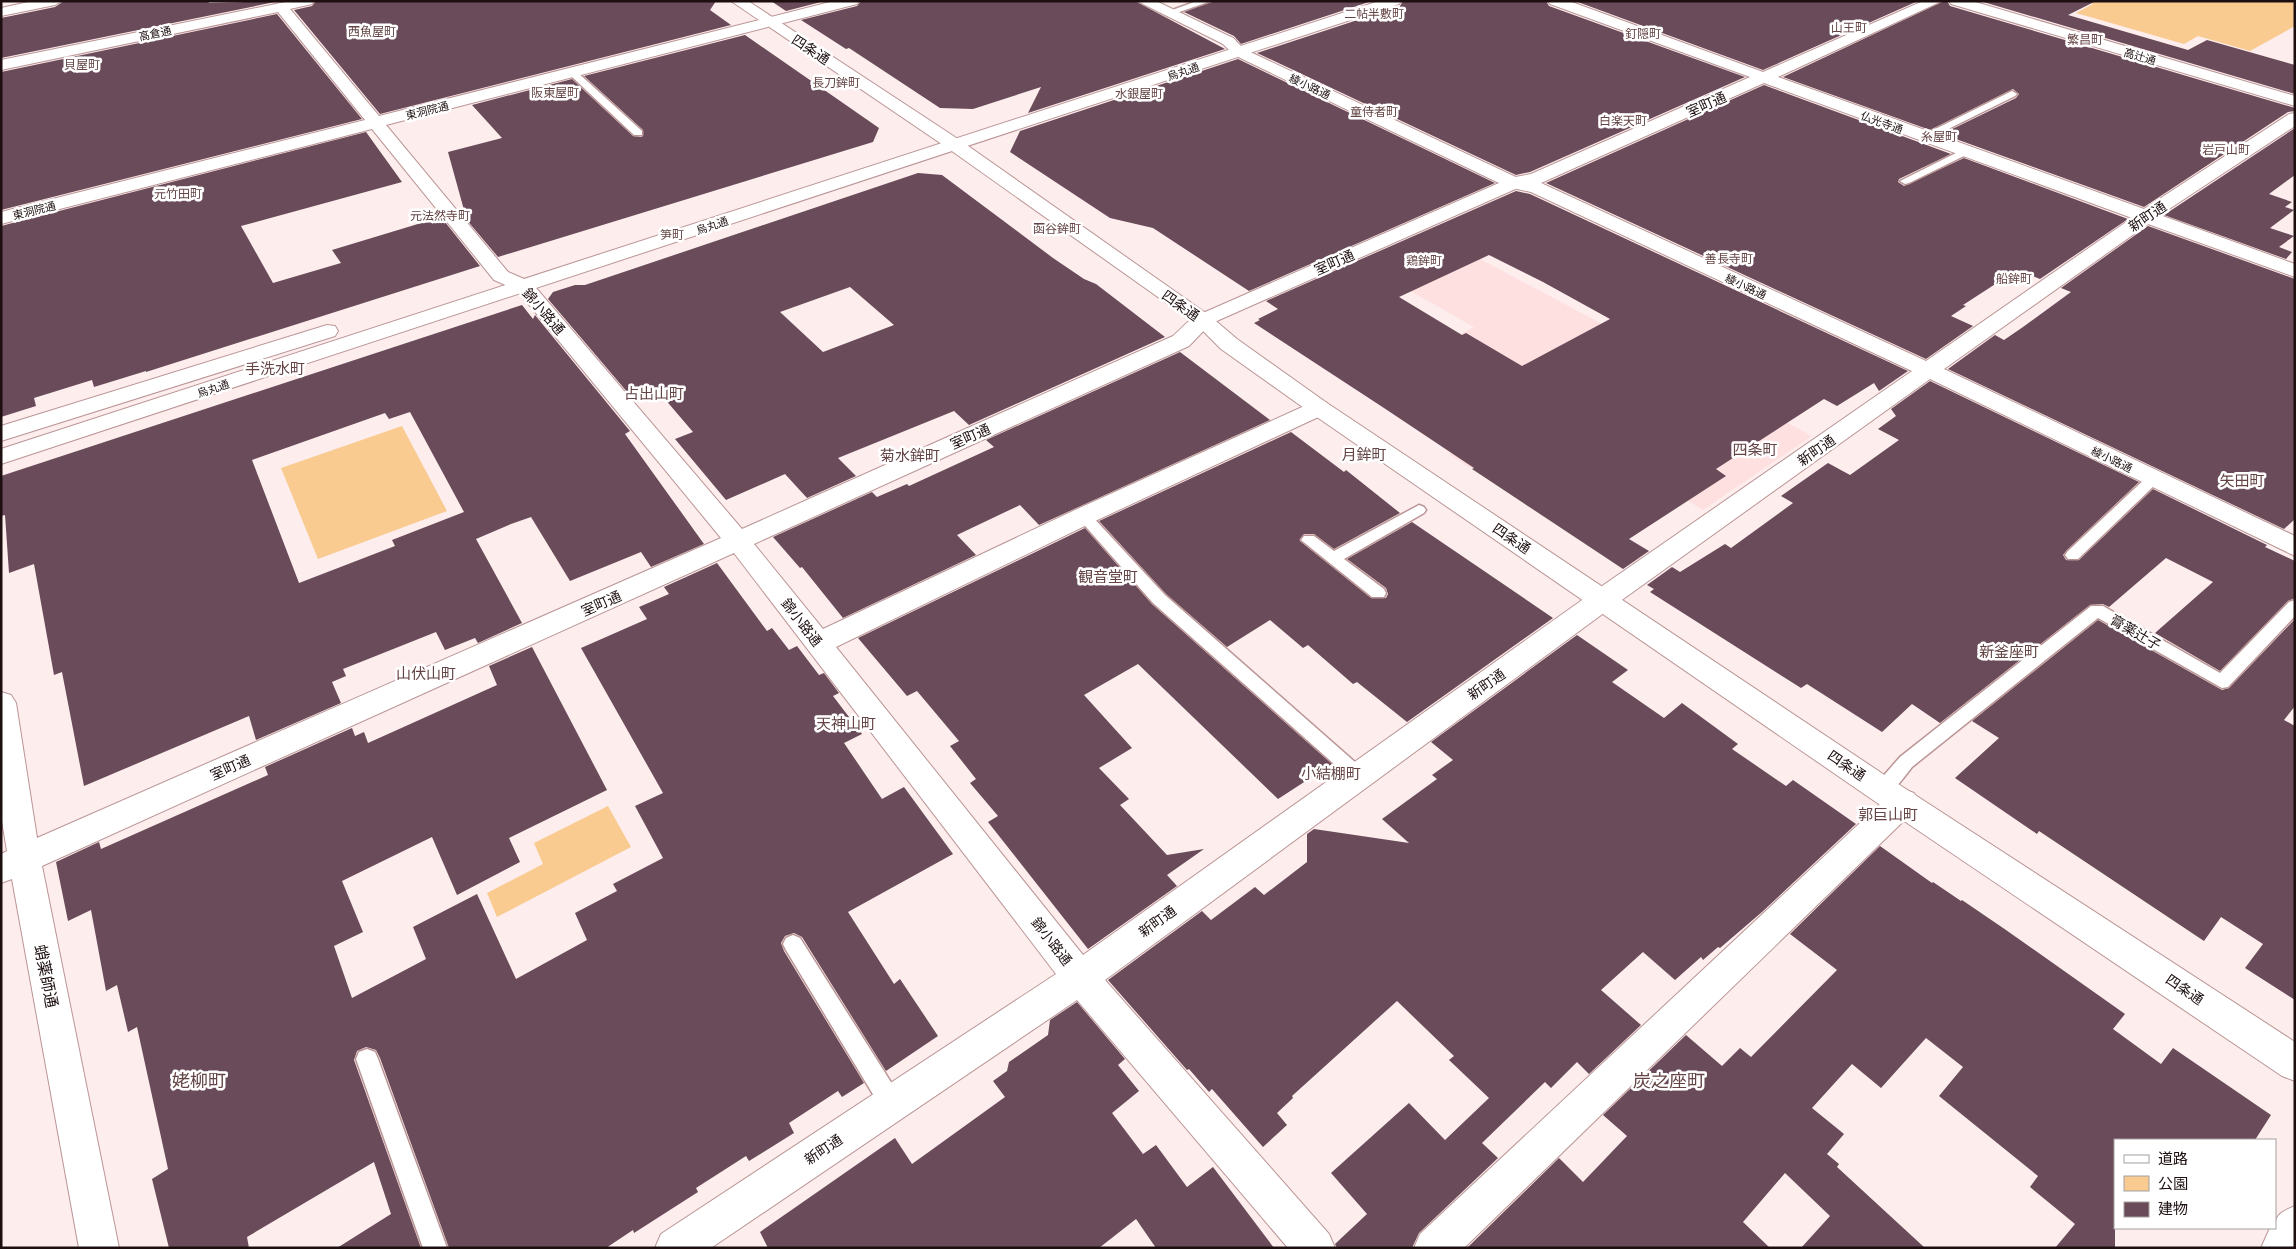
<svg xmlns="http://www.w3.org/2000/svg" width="2296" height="1249" font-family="Lato,'Noto Sans JP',sans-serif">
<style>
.built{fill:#fee0e1}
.green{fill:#f9cb91}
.building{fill:#694b59;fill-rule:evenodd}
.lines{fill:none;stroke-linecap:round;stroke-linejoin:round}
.pedestrian-tunnel{stroke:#dbcccc;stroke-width:14;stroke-dasharray:14 7;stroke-linecap:butt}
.service-casing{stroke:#bb9596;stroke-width:3}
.pedestrian-casing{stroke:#bb9596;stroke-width:2}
.minor-casing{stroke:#bb9596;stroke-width:2}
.tertiary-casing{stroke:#bb9596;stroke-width:2}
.primary-casing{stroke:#bb9596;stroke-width:2}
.trunk-casing{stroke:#bb9596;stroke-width:2}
.service{fill:#fff;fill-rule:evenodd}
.pedestrian{fill:#fff;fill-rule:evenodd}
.minor{fill:#fff;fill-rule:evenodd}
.tertiary{fill:#fff;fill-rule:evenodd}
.primary{fill:#fff;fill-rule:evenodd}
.trunk{fill:#fff;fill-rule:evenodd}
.labels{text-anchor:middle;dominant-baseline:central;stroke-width:5;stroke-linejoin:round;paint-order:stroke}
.far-street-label{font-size:11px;fill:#1d0f10;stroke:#fff}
.far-neighbourhood-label{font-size:12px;fill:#644445;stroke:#fff}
.street-label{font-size:14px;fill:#1d0f10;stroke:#fff}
.neighbourhood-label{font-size:15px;fill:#644445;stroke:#fff}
.near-street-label{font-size:16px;fill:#1d0f10;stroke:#fff}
.near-neighbourhood-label{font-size:18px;fill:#644445;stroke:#fff}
</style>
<rect width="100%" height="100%" fill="#fdeded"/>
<!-- built -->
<polygon class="built" points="1439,237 1812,436 1703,510 1555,421 1470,468 1449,454 1512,418 1415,358 1474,327 1370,268"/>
<!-- green -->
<g class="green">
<polygon points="2083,1 2289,1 2295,3 2295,26 2250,51 2198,36 2184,44 2076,13 2093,4"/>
<polygon points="402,426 447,511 318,559 281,468"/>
<polygon points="608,806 631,847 497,917 487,893 543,864 534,843"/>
</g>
<!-- building -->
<g class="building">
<polygon points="64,1 208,1 209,3 280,1 1,58 1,18 55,7"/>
<polygon points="316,1 716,1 710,10 731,25 380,114 294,10 312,6"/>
<polygon points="771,1 825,1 786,11"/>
<polygon points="861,1 1135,1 1225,49 1028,113 1041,87 973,109 940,108 849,48 846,49 801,20 857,6"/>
<polygon points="1213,1 1372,1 1241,44 1234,36 1184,12"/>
<polygon points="1403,1 1546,1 1549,6 1745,77 1530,172 1516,175 1257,53 1400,6"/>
<polygon points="1575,1 1918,1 1763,70"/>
<polygon points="1944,1 1947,1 1950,6 2295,108 2295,111 2288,112 2144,207 1942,134 2016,98 2019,94 2013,89 1930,130 1783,77"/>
<polygon points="1980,1 2096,1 2068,15 2188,50 2207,40 2295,65 2295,94"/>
<polygon points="277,14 362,119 1,210 1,72"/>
<polygon points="745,35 879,128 873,142 498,257 460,212 464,210 448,152 502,138 472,105 572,79 633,136 642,137 643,130 584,76"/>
<polygon points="1238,59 1495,183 1249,291 1153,228 1110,218 1010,152 1020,131"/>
<polygon points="1764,85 1951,154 1899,179 1898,182 1904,186 1964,158 2128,219 2040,279 2017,270 1963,305 1966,306 1951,316 1973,326 1926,359 1546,183"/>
<polygon points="2295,128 2295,175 2269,194 2292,202 2285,207 2294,210 2270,228 2294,236 2279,247 2292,252 2286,259 2164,215"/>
<polygon points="366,132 402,182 241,226 273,283 341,263 332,250 441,217 480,266 146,372 146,371 94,387 92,380 34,398 36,406 1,417 1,226"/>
<path d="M918,173L942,175L1053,258L1084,279L1096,284L1165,337L969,425L954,411L838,458L856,476L807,498L785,474L726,500L675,439L693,432L658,391L634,400L548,299L553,292L575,285H585ZM850,287L894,325L823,352L780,312Z"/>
<path d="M1516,191L1530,194L1908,371L1879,391L1874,383L1837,406L1824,399L1716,469L1726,476L1629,539L1649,551L1623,569L1472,469L1474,468L1384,408L1254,323L1260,320L1258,319L1278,309L1266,301ZM1489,255L1543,282L1610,319L1522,366L1466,333L1462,335L1399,297Z"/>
<polygon points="2148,226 2295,279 2295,519 2284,529 1948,369 1995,335 2004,340 2023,327 2071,292 2061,288"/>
<path d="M522,305L533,319L535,315L625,425L630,431L625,434L704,544L651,567L641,552L570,581L531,517L511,524L476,539L522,623L478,643L475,638L445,650L436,632L343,669L346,676L332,682L341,703L256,740L249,716L84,786L62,672L54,675L34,564L9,573L5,515L1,516V476ZM410,412L464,512L392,540L395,546L299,583L252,460L385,413L389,419Z"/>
<polygon points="1180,352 1270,420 1039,525 1020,505 957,535 976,555 843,618 802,567 800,568 773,537 872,492 877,497 907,484 909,486 994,447 986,440"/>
<polygon points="1930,381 2139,482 2067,550 2063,555 2066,560 2079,560 2153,489 2267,545 2265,547 2295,561 2295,598 2288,601 2220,671 2155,633 2213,582 2166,558 2109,607 2103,604 2090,605 1940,723 1912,704 1882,732 1807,684 1801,688 1650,592 1654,589 1647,585 1672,567 1680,572 1725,544 1731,548 1793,503 1781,496 1828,463 1850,475 1899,440 1878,429 1896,416 1891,409"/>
<polygon points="1291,432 1344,472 1346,470 1400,513 1334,549 1314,534 1304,534 1300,539 1300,541 1371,598 1386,598 1388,594 1386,588 1347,559 1412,522 1553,618 1407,722 1357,682 1353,684 1308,645 1303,648 1270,620 1227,647 1166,594 1099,521"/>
<polygon points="1085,528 1152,604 1332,764 1278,799 1138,664 1084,695 1132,748 1099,768 1129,799 1120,805 1167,855 1204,849 1167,875 1177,886 1088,949 988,822 998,816 970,783 976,779 950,746 959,741 917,691 907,696 858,638"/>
<polygon points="717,563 767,631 772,628 789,650 797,646 819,675 824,673 839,693 833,696 862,734 844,743 882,799 904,787 953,854 848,912 894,984 900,979 938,1036 886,1071 802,937 794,933 785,936 781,943 784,951 864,1083 842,1097 838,1091 789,1123 794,1133 749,1161 746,1156 696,1188 698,1192 634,1233 633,1230 606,1248 449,1248 380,1058 376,1050 366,1047 357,1051 354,1060 421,1248 337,1248 391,1214 374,1162 247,1237 249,1248 169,1248 152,1179 168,1169 137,1027 128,1032 117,985 106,991 91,910 68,921 56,862 99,842 101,849 268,775 265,767 352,728 355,736 364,732 368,743 497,685 489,666 532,647 607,790 509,838 520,862 457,895 432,837 342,881 363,932 334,946 352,998 426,959 413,927 477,894 516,979 587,940 575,913 617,891 613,884 663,858 635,806 663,793 581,648 647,619 639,607 669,594 664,587"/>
<polygon points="2295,619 2295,706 2284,720 2295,726 2295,1000 2245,968 2263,944 2221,917 2204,941 2039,831 2037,834 1955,778 1999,738 1972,721 2098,620 2222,690 2229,688"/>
<polygon points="1577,635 1628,670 1612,682 1664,718 1682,703 1738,744 1732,749 1786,786 1793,780 1856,824 1762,912 1720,948 1718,947 1703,960 1701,957 1675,980 1643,952 1601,990 1641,1025 1589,1074 1577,1062 1551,1088 1545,1082 1482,1143 1498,1158 1419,1233 1412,1248 1337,1248 1335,1244 1367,1214 1331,1173 1409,1103 1445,1140 1489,1098 1449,1060 1454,1056 1397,1001 1292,1096 1293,1098 1277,1113 1287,1125 1263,1147 1212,1089 1209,1092 1189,1069 1187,1070 1108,980 1202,911 1211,920 1255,887 1264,895 1307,862 1307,834 1314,829 1409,843 1382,819 1437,779 1432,775 1453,760 1431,742"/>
<polygon points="1880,846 1932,883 1933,882 1961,901 1962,900 2006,930 2125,1014 2113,1029 2161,1064 2173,1048 2271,1115 2255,1140 2115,1140 2115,1248 2055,1248 2075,1224 2030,1187 2038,1176 1939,1096 1963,1067 1926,1038 1881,1088 1852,1064 1812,1108 1844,1134 1827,1154 1839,1164 1837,1167 1925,1248 1801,1248 1830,1216 1785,1173 1743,1222 1770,1248 1467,1248 1559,1158 1583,1182 1627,1136 1603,1115 1686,1035 1722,1066 1740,1048 1751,1057 1837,970 1790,934"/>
<polygon points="1077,1002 1125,1059 1118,1065 1139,1091 1112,1113 1143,1154 1156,1145 1187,1187 1213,1167 1274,1248 1156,1248 1136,1219 1099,1248 768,1248 760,1232 895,1138 912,1164 1005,1097 993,1081 1007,1071 1009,1062 1048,1035 1050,1020"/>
</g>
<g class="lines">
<!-- pedestrian-tunnel -->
<polyline class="pedestrian-tunnel" points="276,1 281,7"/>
<defs>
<g id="service">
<polygon points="1197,1 1211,1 1168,16 1164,13"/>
<polygon points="570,71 576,71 642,131 642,135 634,135 570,75"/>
<polygon points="2012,91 2017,94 2015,96 1928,139 1919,137"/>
<polygon points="1964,149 1968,150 1968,154 1909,183 1905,184 1900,181"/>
<polygon points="2153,474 2160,479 2158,482 2078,559 2068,559 2065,555 2068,551 2148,476"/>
<polygon points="1419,505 1424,507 1426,510 1424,513 1344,559 1384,589 1386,593 1384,597 1372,597 1301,540 1304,536 1314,536 1334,551"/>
<polygon points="1084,511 1089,513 1165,595 1364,770 1367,775 1364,780 1358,782 1352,780 1153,603 1079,519 1077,516"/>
<path d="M2295,600V616L2228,687L2222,688L2098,618L1912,767C1903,778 1890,800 1875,794L1872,789L1900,757L2091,606H2103L2220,673L2289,602Z"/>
<polygon points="793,935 800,938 899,1095 902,1103 899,1111 891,1114 883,1111 786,950 783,944 786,938"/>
<polygon points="367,1049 375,1052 378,1059 447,1248 423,1248 356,1059 359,1052"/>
</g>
<polygon id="pedestrian" points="290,1 314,1 312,4 281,11 275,7 277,4"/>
<g id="minor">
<polygon points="33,1 62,1 55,5 1,16 1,8"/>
<path d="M834,1H859L857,4L386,125L508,272L531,282L742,529L1173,336C1185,326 1194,311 1210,316L1214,320L1189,346L754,544L823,629L1075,510L1311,403L1319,401L1327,403L1330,408L1327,413L1093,522L836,647L1083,955L1592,593L1912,371L1531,192L1508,187L1505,183L1510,178L1531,174L1750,77L1550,4L1548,1H1569L1763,72L1923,1H1942L1778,77L2144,209L2289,114L2295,113V126L2160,215L2295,264V277L2148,224L1944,369L2295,536V556L1930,379L1612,607L1105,980L1329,1234L1335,1248H1288L1077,1000L711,1248H655L661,1234L1056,974L734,553L42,866L119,1248H79L12,879L1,883V854L7,851L1,815V692L11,695L16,703L37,838L721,538L517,290L494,280L372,129L1,224V212L365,120L278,12L1,70V60L281,3L286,4L379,116ZM1764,83L2132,218L1926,361L1541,183Z"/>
<polygon points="1137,1 1156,1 1233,38 1236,41 1228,46 1223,44"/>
<polygon points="1903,789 1914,793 1919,802 1914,811 1464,1248 1414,1248 1420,1234 1892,793"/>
</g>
<g id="tertiary">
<polygon points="1949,1 1972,1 2295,96 2295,106 1951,4"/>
<polygon points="1228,36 1233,38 1244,49 1520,179 1523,183 1520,187 1210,324 1203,326 1196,324 1192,320 1196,316 1499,183 1234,55 1220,41"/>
<path d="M2295,1206V1248H2261L2270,1228H2275C2275,1214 2283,1211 2295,1206Z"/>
</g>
<polygon id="primary" points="731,1 748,1 961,141 1210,316 1237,339 1327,403 1892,780 2295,1042 2295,1081 2282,1076 1870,798 1311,413 1221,349 1196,324 949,149"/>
<g id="trunk">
<polygon points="1379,1 1401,1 1399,4 1,464 1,449"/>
<polygon points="327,325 335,326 338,331 335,336 1,441 1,426"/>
</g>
</defs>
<!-- service casing -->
<use href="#service" class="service-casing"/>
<!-- pedestrian casing -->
<use href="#pedestrian" class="pedestrian-casing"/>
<!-- minor casing -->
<use href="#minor" class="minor-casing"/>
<!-- tertiary casing -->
<use href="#tertiary" class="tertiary-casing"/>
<!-- primary casing -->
<use href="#primary" class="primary-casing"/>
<!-- trunk casing -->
<use href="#trunk" class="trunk-casing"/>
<!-- service -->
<use href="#service" class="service"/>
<!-- pedestrian -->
<use href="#pedestrian" class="pedestrian"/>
<!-- minor -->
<use href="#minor" class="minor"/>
<!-- tertiary -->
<use href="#tertiary" class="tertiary"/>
<!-- primary -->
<use href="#primary" class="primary"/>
<!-- trunk -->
<use href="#trunk" class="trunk"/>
</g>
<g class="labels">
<!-- far-street labels -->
<g class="far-street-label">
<text transform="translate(155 33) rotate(-12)">高倉通</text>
<text transform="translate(2140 56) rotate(16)">高辻通</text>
<text transform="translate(1183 71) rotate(-18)">烏丸通</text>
<text transform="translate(1310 86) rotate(25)">綾小路通</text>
<text transform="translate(427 110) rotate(-14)">東洞院通</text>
<text transform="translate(1882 122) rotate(20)">仏光寺通</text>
<text transform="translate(34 210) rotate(-14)">東洞院通</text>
<text transform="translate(712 225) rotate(-18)">烏丸通</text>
<text transform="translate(1746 286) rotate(25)">綾小路通</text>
<text transform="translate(213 388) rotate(-18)">烏丸通</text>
<text transform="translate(2112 459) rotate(26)">綾小路通</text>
</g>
<!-- far-neighbourhood labels -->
<g class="far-neighbourhood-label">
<text x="1374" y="13">二帖半敷町</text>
<text x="1849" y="27">山王町</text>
<text x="372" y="31">西魚屋町</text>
<text x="1643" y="33">釘隠町</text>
<text x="2085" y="39">繁昌町</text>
<text x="82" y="64">貝屋町</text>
<text x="836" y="82">長刀鉾町</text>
<text x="555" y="92">阪東屋町</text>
<text x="1139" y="93">水銀屋町</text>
<text x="1374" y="111">童侍者町</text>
<text x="1623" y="120">白楽天町</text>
<text x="1939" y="136">糸屋町</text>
<text x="2226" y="149">岩戸山町</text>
<text x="178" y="193">元竹田町</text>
<text x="440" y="215">元法然寺町</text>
<text x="1057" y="228">函谷鉾町</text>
<text x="672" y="234">笋町</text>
<text x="1729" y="258">善長寺町</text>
<text x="1424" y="260">鶏鉾町</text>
<text x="2014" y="278">船鉾町</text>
</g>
<!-- street labels -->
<g class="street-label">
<text transform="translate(811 49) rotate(33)">四条通</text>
<text transform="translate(1706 104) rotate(-24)">室町通</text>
<text transform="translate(2147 216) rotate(-34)">新町通</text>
<text transform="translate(1334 262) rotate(-24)">室町通</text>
<text transform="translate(1181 305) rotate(35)">四条通</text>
<text transform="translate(544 311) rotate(49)">錦小路通</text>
<text transform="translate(970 436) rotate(-24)">室町通</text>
<text transform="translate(1816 450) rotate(-35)">新町通</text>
<text transform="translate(1512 538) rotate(34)">四条通</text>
<text transform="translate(601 603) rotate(-24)">室町通</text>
<text transform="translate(802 622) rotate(52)">錦小路通</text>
<text transform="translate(2136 632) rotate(30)">膏薬辻子</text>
<text transform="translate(1486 684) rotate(-35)">新町通</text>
<text transform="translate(1847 765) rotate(34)">四条通</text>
<text transform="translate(230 767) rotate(-24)">室町通</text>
<text transform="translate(1157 921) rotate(-36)">新町通</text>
<text transform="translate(1052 941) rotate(52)">錦小路通</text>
<text transform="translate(2185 989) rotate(34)">四条通</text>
<text transform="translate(823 1149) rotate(-34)">新町通</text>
</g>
<!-- neighbourhood labels -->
<g class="neighbourhood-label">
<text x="275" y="368">手洗水町</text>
<text x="654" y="393">占出山町</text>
<text x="1755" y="449">四条町</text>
<text x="1364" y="454">月鉾町</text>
<text x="910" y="455">菊水鉾町</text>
<text x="2242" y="480">矢田町</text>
<text x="1108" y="576">観音堂町</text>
<text x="2009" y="651">新釜座町</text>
<text x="426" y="673">山伏山町</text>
<text x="846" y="723">天神山町</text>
<text x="1331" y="773">小結棚町</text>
<text x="1888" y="814">郭巨山町</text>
</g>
<!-- near-street labels -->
<g class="near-street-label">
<text transform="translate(47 976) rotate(79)">蛸薬師通</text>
</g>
<!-- near-neighbourhood labels -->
<g class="near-neighbourhood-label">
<text x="199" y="1080">姥柳町</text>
<text x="1669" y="1080">炭之座町</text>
</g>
</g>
<!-- border -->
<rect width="2296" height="1249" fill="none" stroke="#1d0f10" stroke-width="5"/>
<!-- legend -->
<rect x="2114" y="1139" width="162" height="90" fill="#ffffff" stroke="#a59f9f"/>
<rect x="2124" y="1155" width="25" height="8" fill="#ffffff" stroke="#a59f9f"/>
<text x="2158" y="1164" font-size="15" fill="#1d0f10">道路</text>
<rect x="2124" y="1176" width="25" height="15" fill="#f9cb91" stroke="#a59f9f"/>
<text x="2158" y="1189" font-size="15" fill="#1d0f10">公園</text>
<rect x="2124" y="1202" width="25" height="15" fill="#694b59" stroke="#a59f9f"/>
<text x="2158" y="1214" font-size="15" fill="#1d0f10">建物</text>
</svg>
